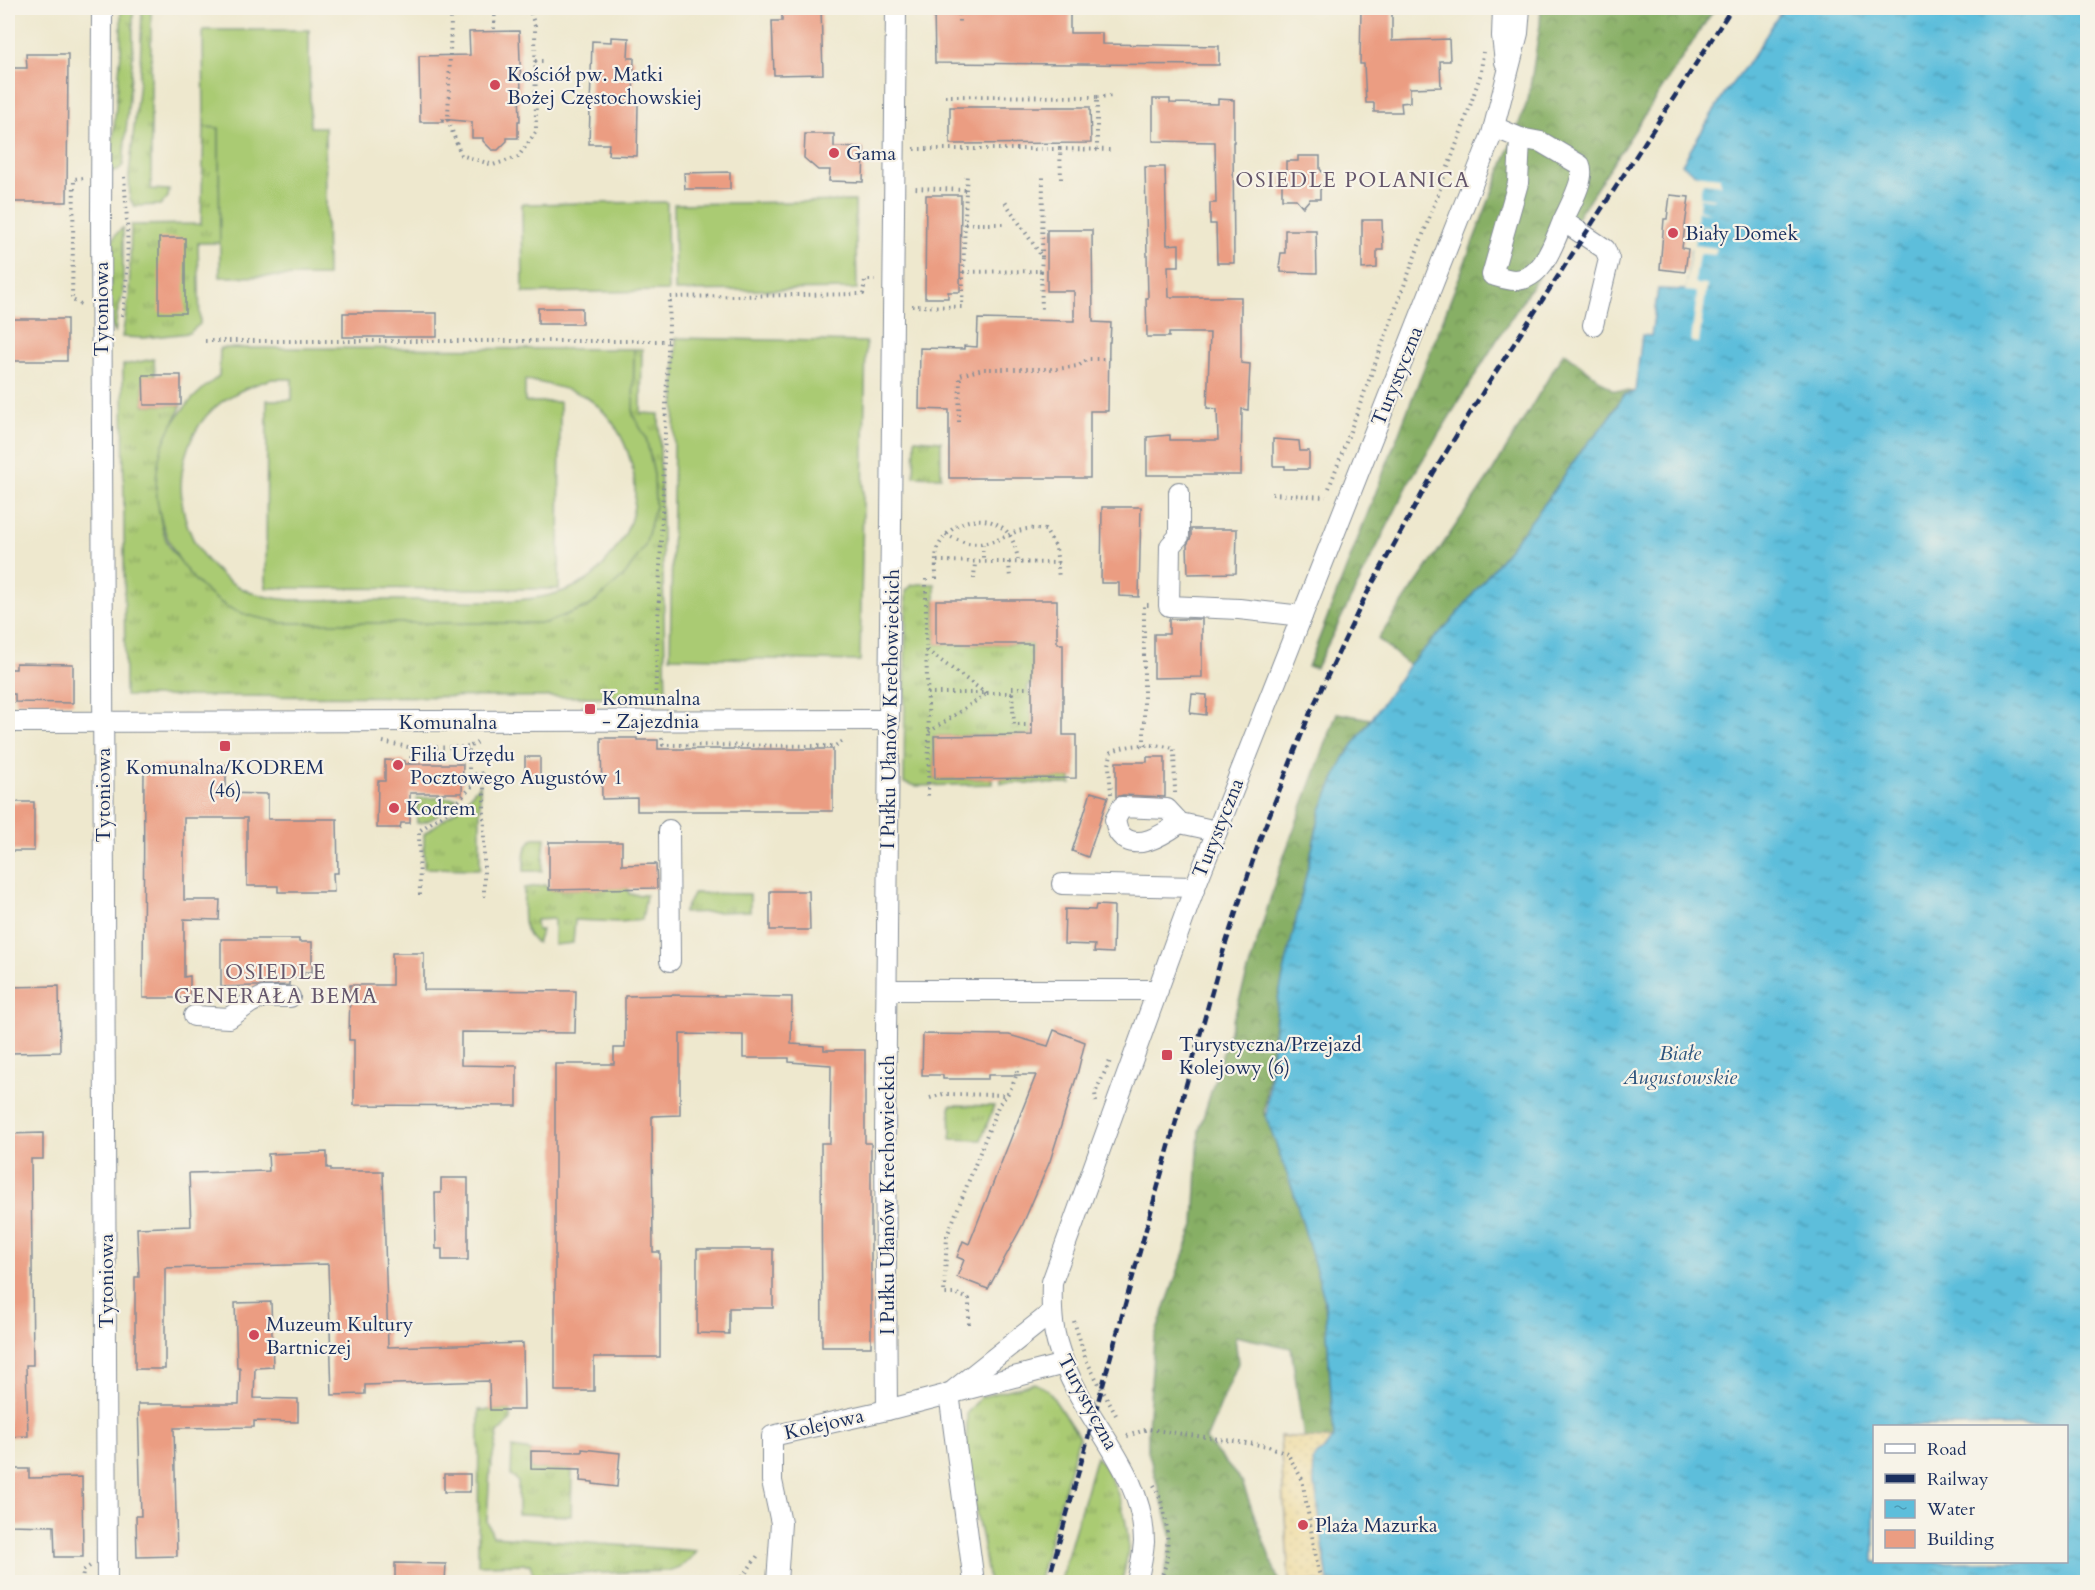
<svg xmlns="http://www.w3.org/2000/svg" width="2095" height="1590" font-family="Cardo,serif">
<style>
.grass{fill:url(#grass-tufts);stroke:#627d68;stroke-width:1.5}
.forest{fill:url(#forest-crowns);stroke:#516f62;stroke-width:1.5}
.sand{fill:url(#sand-dots);stroke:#84847e;stroke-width:1.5}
.pitch{fill:#aacb73;stroke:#627d68;stroke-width:1.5;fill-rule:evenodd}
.water{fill:url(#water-ripples);stroke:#3c769c;stroke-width:1.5;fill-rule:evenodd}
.pier{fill:#eee8ce}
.building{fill:#eb9d82}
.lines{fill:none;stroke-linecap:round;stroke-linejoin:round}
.minor-casing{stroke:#848c96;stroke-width:22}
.path{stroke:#848c96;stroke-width:4;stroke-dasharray:1.5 4.5;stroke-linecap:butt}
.minor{stroke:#fff;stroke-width:20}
.rail{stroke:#1b2f5e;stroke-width:4.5;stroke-dasharray:9 4.5;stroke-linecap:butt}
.poi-dot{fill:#d1495b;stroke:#f7f3e8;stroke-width:2}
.labels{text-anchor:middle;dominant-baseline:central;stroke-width:4.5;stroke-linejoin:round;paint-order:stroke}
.poi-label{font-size:20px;fill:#1b2f5e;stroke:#f7f3e8;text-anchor:start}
.street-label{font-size:20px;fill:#1b2f5e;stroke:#f7f3e8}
.neighbourhood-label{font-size:21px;letter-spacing:1.5px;fill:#64566b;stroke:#f7f3e8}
.water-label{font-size:21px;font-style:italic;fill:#2c537d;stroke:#f7f3e8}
</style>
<defs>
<pattern id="grass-tufts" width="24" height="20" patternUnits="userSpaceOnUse" patternTransform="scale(1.5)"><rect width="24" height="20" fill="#aacb73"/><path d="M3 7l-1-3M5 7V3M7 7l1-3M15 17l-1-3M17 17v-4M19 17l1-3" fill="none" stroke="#8aa562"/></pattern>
<pattern id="forest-crowns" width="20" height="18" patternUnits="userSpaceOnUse" patternTransform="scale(1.5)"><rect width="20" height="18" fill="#87af65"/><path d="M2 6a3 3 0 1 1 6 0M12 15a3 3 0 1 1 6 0" fill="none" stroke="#6e8f56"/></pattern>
<pattern id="sand-dots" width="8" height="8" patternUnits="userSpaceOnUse" patternTransform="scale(1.5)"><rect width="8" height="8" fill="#eeda9e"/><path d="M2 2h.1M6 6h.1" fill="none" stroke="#ccbb8a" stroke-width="1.8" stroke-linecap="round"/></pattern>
<pattern id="water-ripples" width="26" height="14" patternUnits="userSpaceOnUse" patternTransform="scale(1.5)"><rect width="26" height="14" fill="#5dbedb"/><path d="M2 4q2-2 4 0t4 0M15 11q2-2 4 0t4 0" fill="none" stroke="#4c9bb5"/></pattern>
</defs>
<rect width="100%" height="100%" fill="#f7f3e8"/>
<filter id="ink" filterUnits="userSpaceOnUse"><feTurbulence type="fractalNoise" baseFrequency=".0167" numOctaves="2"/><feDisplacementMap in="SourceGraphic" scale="12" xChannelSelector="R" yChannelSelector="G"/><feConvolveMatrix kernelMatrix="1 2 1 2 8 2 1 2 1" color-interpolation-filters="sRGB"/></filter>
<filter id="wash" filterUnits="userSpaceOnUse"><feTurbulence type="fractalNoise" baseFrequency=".008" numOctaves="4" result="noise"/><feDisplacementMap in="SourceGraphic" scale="24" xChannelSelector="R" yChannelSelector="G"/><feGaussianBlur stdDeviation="1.35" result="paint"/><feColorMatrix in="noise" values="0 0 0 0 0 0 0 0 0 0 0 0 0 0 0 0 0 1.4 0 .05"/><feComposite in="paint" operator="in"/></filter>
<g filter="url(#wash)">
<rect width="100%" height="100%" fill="#eee8ce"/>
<!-- grass -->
<g class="grass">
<polygon points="121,8 133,8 133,53 123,165 118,171 110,171 121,52"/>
<polygon points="142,8 151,8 151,189 169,190 168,197 161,205 134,206 130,199 129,176 140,70"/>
<polygon points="204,127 219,127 220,243 198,243 200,324 189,333 144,338 122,337 129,296 131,225 201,224"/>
<polygon points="123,228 123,294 117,314 115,334 110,321 111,244 116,234"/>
<path d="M634,349H642L641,413L659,414L666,697L125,696L123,365L154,359L155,375L143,376L144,405H181C177,420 166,432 163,447C156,478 154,529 175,555C191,574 211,590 228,607L545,623L591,605L645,546L655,507L654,475L646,438L633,416Z"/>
<polygon points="915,439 941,441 941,477 914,476"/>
<polygon points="919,584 935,584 936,644 1032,644 1032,684 1028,685 1028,694 1032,694 1032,735 934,736 935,779 992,779 992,784 916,786 904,783 906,591 912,585"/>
<polygon points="1001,778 1071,778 1071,784 1001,783"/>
<polygon points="480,784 480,869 424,868 424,834 459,808"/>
<path d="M417,798H457C446,809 432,823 417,823Z"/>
<path d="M534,838H545L542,871H524C524,857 523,847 534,838Z"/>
<path d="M545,885L549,890L628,888L629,894L646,895L642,920L619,922L575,920L573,943L554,945V919L536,920L537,930H542L537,943C519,934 524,905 524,888Z"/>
<polygon points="694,893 750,894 750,911 683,913"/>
<polygon points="950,1105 994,1106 981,1140 951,1139"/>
<polygon points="1034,1383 1048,1390 1079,1437 1038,1582 989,1582 982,1540 966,1466 967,1413 981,1397"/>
<path d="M479,1410H510L511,1420L498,1433L490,1470L487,1521L493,1536L696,1551C689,1563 681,1567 668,1571L533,1575L530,1564L478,1565Z"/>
<polygon points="512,1448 531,1451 531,1469 572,1470 571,1516 518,1514 518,1482 511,1476"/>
<path d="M1096,1456C1116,1479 1129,1519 1128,1549C1127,1560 1124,1572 1122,1582H1060Z"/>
</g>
<!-- forest -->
<g class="forest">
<polygon points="1541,8 1715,8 1500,335 1412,477 1316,668 1308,667 1528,100 1540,25"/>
<polygon points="1564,352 1613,390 1635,392 1623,395 1608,420 1581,451 1546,502 1454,618 1409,665 1378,639 1491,474"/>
<polygon points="1337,713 1371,719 1344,758 1321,810 1278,999 1264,1112 1293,1190 1325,1301 1334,1440 1304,1438 1291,1348 1235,1336 1238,1363 1206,1440 1242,1482 1279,1582 1163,1582 1172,1538 1148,1451 1148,1429 1154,1339 1194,1225 1199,1131 1280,867"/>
</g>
<!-- sand -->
<polygon class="sand" points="1280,1436 1334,1440 1312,1461 1328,1582 1289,1582"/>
<!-- pitch -->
<g class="pitch">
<polygon points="203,30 309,30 310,127 325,127 327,276 220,277 219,128 204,127"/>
<polygon points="855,201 857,289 675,291 674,204"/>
<polygon points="667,202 668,291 523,293 522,204"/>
<polygon points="676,338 866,342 860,661 670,657"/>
<path d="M220,348L634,349L633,415L646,438L654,475L655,507L645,546L625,575L591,605L545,623H284C265,619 243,616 226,606C166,570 134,485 174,422C186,403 201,389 219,376ZM272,379H292V400H267L266,588L559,589L560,402H525V380C540,382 573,390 586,397C624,422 645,478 630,522C626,535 618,546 610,557C601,568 593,578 580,584C540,606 477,601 432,600C385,600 338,600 291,600C275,599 258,596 243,589C182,560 163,479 200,424C217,399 245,387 272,379Z"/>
</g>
<!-- water -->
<path class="water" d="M1783,8H2087V1582H1328L1312,1461L1334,1439L1325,1301L1293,1190L1266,1117L1278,999L1321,810L1344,758L1409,665L1454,618L1546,502L1581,451L1608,420L1624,395L1635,392L1642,335L1651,336L1658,289L1686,290L1700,175L1695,174L1682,164L1724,94L1752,58ZM1874,1426H2066V1562H1874Z"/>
<!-- pier -->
<polygon class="pier" points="1695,174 1720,177 1720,185 1704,183 1702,185 1700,196 1714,198 1714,200 1700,198 1699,209 1712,213 1698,211 1696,225 1710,227 1710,229 1697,227 1695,242 1696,245 1717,248 1715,255 1701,254 1699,255 1695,281 1697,284 1707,285 1699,343 1691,342 1697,294 1695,292 1685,291 1691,249 1688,249 1697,177 1695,177"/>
<g id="blocks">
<!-- building -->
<g class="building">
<polygon points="782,8 821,8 823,74 774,75 772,21 782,21"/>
<polygon points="934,8 1070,8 1070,33 1102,33 1102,44 1219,46 1219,65 935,63"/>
<polygon points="1361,8 1392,8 1392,41 1449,39 1450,61 1440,61 1441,87 1410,88 1410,102 1401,103 1402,112 1374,112 1374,103 1366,103 1364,64 1360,64"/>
<polygon points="519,31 521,91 519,91 520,121 518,121 518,138 507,138 507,141 498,150 492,150 483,141 483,138 472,138 472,122 442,119 443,122 420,122 419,56 470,55 469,32"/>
<polygon points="611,37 629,38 628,58 634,58 633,103 638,104 637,156 608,155 609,144 589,144 592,41 611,42"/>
<polygon points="26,54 68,54 67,202 8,202 8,68 27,68"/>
<polygon points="1153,99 1170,99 1170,103 1218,104 1218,99 1234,100 1234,142 1233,142 1234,263 1217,263 1216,224 1210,224 1210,203 1216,203 1215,142 1153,141"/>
<polygon points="950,107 1090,107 1091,143 950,144"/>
<polygon points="805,134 834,134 834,147 864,148 863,182 829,181 830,170 818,170 804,158"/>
<polygon points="1298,156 1320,156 1320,169 1327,178 1320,190 1320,199 1310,199 1303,207 1296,199 1282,199 1282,178 1286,177 1286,161 1298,161"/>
<polygon points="1145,167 1165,167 1167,245 1179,244 1179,266 1168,266 1169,297 1241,297 1241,363 1250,364 1248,410 1242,409 1241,475 1147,475 1147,437 1170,435 1170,440 1218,440 1217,409 1207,408 1210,333 1169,333 1169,337 1147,337 1146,298 1148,298"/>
<polygon points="730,172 730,189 685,189 684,173"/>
<polygon points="926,195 961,195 960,292 948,292 948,298 925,298"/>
<polygon points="1670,195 1689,197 1682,248 1688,249 1685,272 1660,269 1664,219 1667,219"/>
<polygon points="1362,220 1382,220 1383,250 1377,250 1377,268 1362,269"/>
<polygon points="1047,230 1092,230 1093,322 1111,323 1110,342 1109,342 1108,411 1090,411 1090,478 949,478 949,410 919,409 920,348 964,349 964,346 977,347 978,319 1074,321 1074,291 1047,291"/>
<polygon points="1285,230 1316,230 1317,273 1281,272 1281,268 1279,268 1281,253 1285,253"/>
<rect x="159" y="238" width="26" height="75"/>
<rect x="538" y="308" width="44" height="16"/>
<rect x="343" y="313" width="94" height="24"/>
<rect x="8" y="319" width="59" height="42"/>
<polygon points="143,375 181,375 181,405 144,405"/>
<polygon points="1273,439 1299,441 1300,451 1309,451 1309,469 1285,469 1285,466 1273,466"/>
<polygon points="1102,507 1141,507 1139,597 1119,596 1119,583 1101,583"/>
<polygon points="1191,529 1237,529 1236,573 1188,574 1187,545 1191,537"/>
<polygon points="936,600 1057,600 1057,644 1063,644 1063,735 1076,735 1076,778 935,779 934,736 1032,735 1032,644 936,644"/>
<polygon points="1169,619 1202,619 1202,677 1154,678 1154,634 1169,634"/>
<polygon points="16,663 73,664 73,703 15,702 15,694 8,694 8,669 16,669"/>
<polygon points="1192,694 1207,695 1206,715 1190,713"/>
<polygon points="601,738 637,738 637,740 658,740 658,749 833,749 833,811 637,811 637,798 602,799"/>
<rect x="525" y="757" width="15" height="20"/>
<polygon points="1147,757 1165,757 1165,797 1123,795 1116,797 1116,762 1147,762"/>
<polygon points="385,760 405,761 405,764 463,764 462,793 410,793 410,823 401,823 400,828 377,828 378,781 385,781"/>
<polygon points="144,765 226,765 226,793 268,794 268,819 337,819 338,873 333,873 334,892 278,892 278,886 247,886 247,818 184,818 184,900 220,900 219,920 184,919 184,977 190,976 190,998 143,998"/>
<polygon points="1091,792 1108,797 1088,857 1072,851"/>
<rect x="8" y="802" width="26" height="49"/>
<polygon points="549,842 622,842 622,865 656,864 657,888 549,890"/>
<polygon points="770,891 809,891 810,930 770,930"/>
<polygon points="1096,905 1114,906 1113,953 1094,952 1095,945 1064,944 1065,909 1095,910"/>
<polygon points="221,939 299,939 299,942 312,942 312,972 304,972 304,978 289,978 289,985 221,987"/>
<polygon points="392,953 424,953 424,990 576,991 575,1033 461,1032 461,1065 517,1066 517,1106 354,1105 354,1040 349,1040 350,985 392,985"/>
<polygon points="59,986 60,1052 8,1053 8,987"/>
<polygon points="672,995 792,997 791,1044 824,1046 824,1050 865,1050 865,1143 871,1143 871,1347 822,1347 821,1143 830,1143 831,1065 789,1062 789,1058 743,1058 743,1035 680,1034 680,1115 652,1116 653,1252 660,1252 660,1357 594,1357 594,1391 555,1391 555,1064 614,1064 614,1048 625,1048 625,996"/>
<polygon points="1054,1030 1085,1042 1077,1075 1050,1161 1022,1226 988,1289 957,1277 964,1260 957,1257 963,1241 969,1244 1036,1075 988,1075 988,1079 943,1079 943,1075 922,1075 923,1034 1009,1035 1048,1046"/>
<polygon points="43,1133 43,1159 31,1159 33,1365 26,1365 28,1436 8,1437 8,1134"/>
<polygon points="327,1152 327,1168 331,1168 331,1171 383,1171 388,1347 523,1343 524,1410 490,1410 489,1381 365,1385 365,1394 332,1395 328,1264 165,1268 165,1369 135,1369 135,1277 139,1277 137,1228 191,1226 189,1173 269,1171 268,1154"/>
<polygon points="441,1178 468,1178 468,1260 442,1260 442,1249 436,1249 435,1193 441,1193"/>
<polygon points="697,1249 773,1249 773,1308 729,1308 729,1334 697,1333"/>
<polygon points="271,1302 273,1367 255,1368 254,1398 298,1399 298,1422 254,1421 254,1427 174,1428 177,1556 137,1557 136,1516 141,1516 138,1404 239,1404 240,1368 237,1368 235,1303"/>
<polygon points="582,1449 620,1453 617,1487 593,1484 593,1482 580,1481 581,1470 531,1469 531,1451 582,1452"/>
<polygon points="8,1469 29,1469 29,1478 82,1477 83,1557 55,1557 54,1526 8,1525"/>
<rect x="444" y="1474" width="26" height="18"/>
<polygon points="395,1563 446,1564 445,1582 395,1582"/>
</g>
</g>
</g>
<g filter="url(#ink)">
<use href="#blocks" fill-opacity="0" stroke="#848c96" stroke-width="1.5"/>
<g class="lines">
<defs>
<g id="minor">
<polyline points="102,8 101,215 107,1582"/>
<polyline points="1503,8 1502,36 1505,62"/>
<path d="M1494,127L1520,138L1518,183L1492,275C1499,277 1508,280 1515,280C1543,280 1554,242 1563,221L1605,249L1609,259L1593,325"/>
<path d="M1520,138L1541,142L1580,165C1586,179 1569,207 1563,221"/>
<polyline points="1179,492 1179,536 1170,546 1169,606 1239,609 1302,616"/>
<polyline points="8,722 889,720"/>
<path d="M1180,823C1164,834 1135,854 1119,833C1117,830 1116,824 1115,820L1122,807L1167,809L1180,823L1217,831"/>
<polyline points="669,830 670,961"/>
<polyline points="1062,884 1195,887"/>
<polyline points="887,990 1158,990"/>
<polyline points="194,1016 229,1018 250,1003 263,997 290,997"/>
<polyline points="954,1390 1051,1313"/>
<polyline points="949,1393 974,1582"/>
<polyline points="887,1410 885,1138 896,8"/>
<polyline points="777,1582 781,1523 772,1481 772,1436 887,1410 1064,1364"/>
<path d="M1137,1582C1140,1569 1143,1555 1144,1542C1144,1473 1087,1424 1064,1363C1052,1334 1051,1313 1052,1282L1195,887L1492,134L1518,33L1520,8"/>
</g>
</defs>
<!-- minor casing -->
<use href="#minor" class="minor-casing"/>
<!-- path -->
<g class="path">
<polyline points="458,8 451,19 448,120 461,155 493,165 518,157 536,132 535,26 529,8"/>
<polyline points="959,8 959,26"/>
<polyline points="494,29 495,8"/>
<polyline points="535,61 546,61"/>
<polyline points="945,96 1097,97 1097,150"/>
<polyline points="1097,97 1113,96"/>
<polyline points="914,149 1060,149"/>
<polyline points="83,178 74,179 72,300 83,305"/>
<polyline points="1061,179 1060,149 1113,150"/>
<polyline points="966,190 967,174"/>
<polyline points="965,224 1004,224"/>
<polyline points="1042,257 1043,177"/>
<polyline points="1041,271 1042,311"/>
<polyline points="963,272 1041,271 1042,257 1003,199"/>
<polyline points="912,306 962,307 966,190 913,188"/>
<path d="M122,316C130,270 128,223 124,177"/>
<polyline points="205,341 668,341"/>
<polyline points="959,422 960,375 983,369 1057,369 1078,366 1088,359 1113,359"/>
<polyline points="1329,488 1464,124 1481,73 1483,52"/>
<polyline points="1272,494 1326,497"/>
<path d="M946,534C969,548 985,546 1009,535C1013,533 1017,531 1022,530C1029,528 1037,529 1045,530L1056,547L1059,579"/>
<polyline points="983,544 983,562"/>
<polyline points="937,561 1059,563"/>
<polyline points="1009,562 1010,579"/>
<polyline points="926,579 926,650 987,694"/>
<path d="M936,579C936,569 935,555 938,547C950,522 981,510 1004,529C1014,537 1016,551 1019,562"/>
<polyline points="974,579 975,562"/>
<polyline points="926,650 929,733 928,798"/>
<polyline points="927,693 1012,693 1012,688 1028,688"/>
<polyline points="1012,693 1014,725 1032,725"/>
<polyline points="655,704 670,297 863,294 865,280 875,280"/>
<polyline points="929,732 985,695"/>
<polyline points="662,738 663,745 827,746 835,746 845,740"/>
<polyline points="383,742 413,748 469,747"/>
<polyline points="1144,746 1144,605 1152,605"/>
<polyline points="410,764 413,748"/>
<polyline points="469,775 469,747 480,741"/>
<polyline points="463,776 484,773 484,897"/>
<path d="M1111,794L1109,766L1111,752C1129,743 1155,744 1174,748L1175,793"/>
<polyline points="420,895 419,831 451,809 484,773"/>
<polyline points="930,1098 943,1094 1007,1095"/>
<polyline points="1096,1102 1095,1093 1110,1061"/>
<polyline points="1074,1321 1086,1360 1116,1415"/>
<path d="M969,1324V1299L957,1294H944L947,1236L999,1104C1011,1092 1015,1082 1018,1066"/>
<polyline points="1127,1436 1148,1429 1268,1446 1287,1453 1302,1479 1318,1569 1322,1582"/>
<path d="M1154,1485C1165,1505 1169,1531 1167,1555C1167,1564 1162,1574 1160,1582"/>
<polyline points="82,1582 83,1571 90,1566"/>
<polyline points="739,1582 759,1554"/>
</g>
<!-- minor -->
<use href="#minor" class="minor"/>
<!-- rail -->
<polyline class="rail" points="1048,1582 1223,952 1260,839 1310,713 1364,599 1434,472 1486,387 1732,8"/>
</g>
</g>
<!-- markers -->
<g class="poi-dot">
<circle cx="495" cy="85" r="6"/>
<circle cx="834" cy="153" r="6"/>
<circle cx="1673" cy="233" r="6"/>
<rect x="584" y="703" width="12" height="12" rx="3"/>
<rect x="219" y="740" width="12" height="12" rx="3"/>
<circle cx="398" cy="765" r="6"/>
<circle cx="394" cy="808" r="6"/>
<rect x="1161" y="1049" width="12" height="12" rx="3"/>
<circle cx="254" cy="1335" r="6"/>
<circle cx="1303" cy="1525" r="6"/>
</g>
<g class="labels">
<!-- poi labels -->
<g class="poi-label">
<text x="507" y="74">Kościół pw. Matki<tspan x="507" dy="23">Bożej Częstochowskiej</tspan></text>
<text x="846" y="153">Gama</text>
<text x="1685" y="233">Biały Domek</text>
<text x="602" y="698">Komunalna<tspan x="602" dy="23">- Zajezdnia</tspan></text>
<text x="410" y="754">Filia Urzędu<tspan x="410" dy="23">Pocztowego Augustów 1</tspan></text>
<text x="225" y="767" text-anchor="middle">Komunalna/KODREM<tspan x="225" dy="23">(46)</tspan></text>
<text x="406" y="808">Kodrem</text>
<text x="1179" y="1044">Turystyczna/Przejazd<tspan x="1179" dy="23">Kolejowy (6)</tspan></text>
<text x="266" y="1324">Muzeum Kultury<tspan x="266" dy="23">Bartniczej</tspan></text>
<text x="1315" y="1525">Plaża Mazurka</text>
</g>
<!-- street labels -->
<g class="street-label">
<text transform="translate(101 309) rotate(-90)">Tytoniowa</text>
<text transform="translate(1397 376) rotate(-68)">Turystyczna</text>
<text transform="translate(890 709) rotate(-89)">I Pułku Ułanów Krechowieckich</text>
<text x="448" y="722">Komunalna</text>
<text transform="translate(103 795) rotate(-90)">Tytoniowa</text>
<text transform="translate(1218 828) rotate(-68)">Turystyczna</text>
<text transform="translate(887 1195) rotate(-90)">I Pułku Ułanów Krechowieckich</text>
<text transform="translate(106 1281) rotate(-90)">Tytoniowa</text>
<text transform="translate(1088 1402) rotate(62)">Turystyczna</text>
<text transform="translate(824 1424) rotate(-13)">Kolejowa</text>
</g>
<!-- neighbourhood labels -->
<g class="neighbourhood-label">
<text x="1353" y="180">OSIEDLE POLANICA</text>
<text x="276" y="972">OSIEDLE<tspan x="276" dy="24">GENERAŁA BEMA</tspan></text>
</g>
<!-- water labels -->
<g class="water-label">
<text x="1680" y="1053">Białe<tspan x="1680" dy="24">Augustowskie</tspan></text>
</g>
</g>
<!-- margin -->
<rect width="2095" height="1590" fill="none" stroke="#f7f3e8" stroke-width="30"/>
<!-- legend -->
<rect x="1873" y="1425" width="195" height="138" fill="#f7f3e8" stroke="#9fa5b1" stroke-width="1.5"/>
<rect x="1885" y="1444" width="30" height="9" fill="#ffffff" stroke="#9fa5b1" stroke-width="1.5"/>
<text x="1927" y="1455" font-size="18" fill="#1b2f5e">Road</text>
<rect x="1885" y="1474" width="30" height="9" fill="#1b2f5e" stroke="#9fa5b1" stroke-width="1.5"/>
<text x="1927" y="1485" font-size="18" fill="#1b2f5e">Railway</text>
<rect x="1885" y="1500" width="30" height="18" fill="url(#water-ripples)" stroke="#9fa5b1" stroke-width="1.5"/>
<text x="1927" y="1515" font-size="18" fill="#1b2f5e">Water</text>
<rect x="1885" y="1530" width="30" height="18" fill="#eb9d82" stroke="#9fa5b1" stroke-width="1.5"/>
<text x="1927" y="1545" font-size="18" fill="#1b2f5e">Building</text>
</svg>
